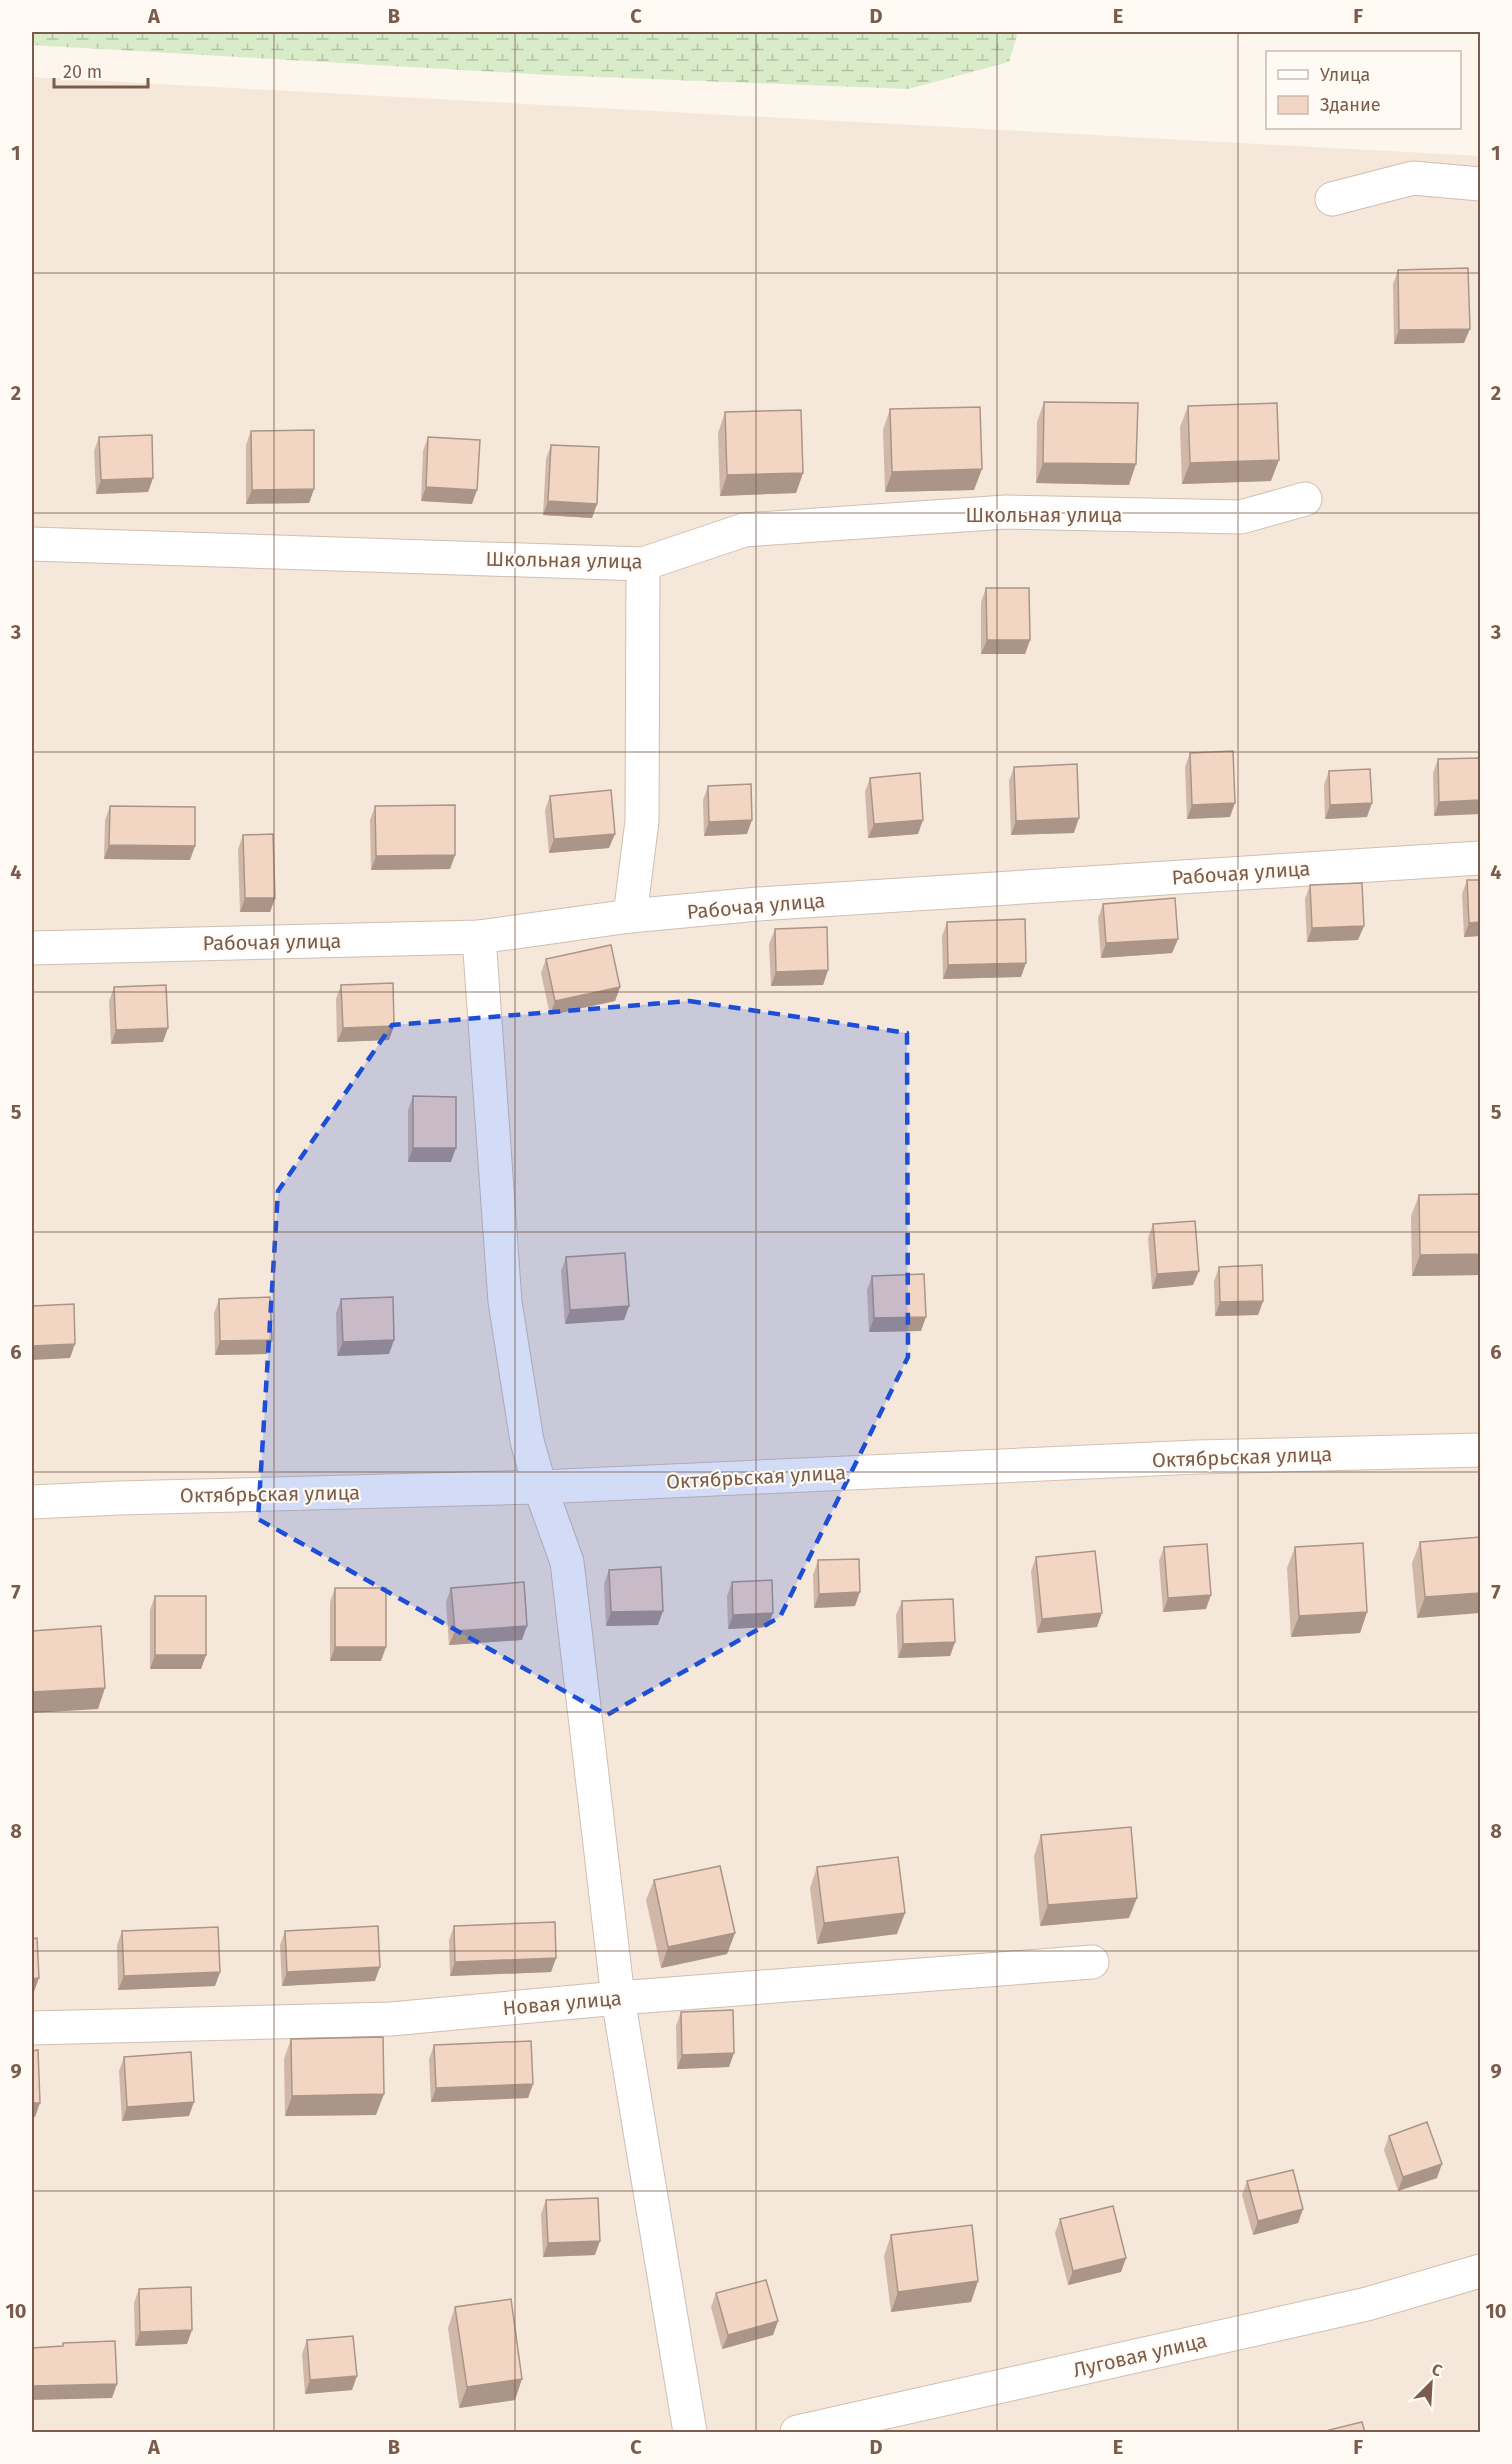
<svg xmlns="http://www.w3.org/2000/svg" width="1512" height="2464" font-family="'Fira Sans',sans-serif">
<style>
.residential{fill:#f5e8da}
.wetland{fill:url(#wetland-marsh)}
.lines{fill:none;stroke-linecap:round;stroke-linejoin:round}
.street-casing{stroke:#d1beb0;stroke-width:35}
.secondary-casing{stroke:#d6c0b0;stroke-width:35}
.street{stroke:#fff;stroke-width:33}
.secondary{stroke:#fff;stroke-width:33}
.wall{fill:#d1b7a8}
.shaded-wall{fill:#aa9588}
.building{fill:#f3d5c3;stroke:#aa9588;stroke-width:1.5}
.marked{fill:#1d4ed8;fill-opacity:0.2;stroke:#1d4ed8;stroke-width:4.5;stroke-dasharray:12 8;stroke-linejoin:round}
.grid{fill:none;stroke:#7a5c4d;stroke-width:1.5;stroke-opacity:0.55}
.labels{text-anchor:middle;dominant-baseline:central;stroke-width:4.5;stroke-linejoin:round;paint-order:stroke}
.street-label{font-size:20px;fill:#7a5c4d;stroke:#fffaf3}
.neatline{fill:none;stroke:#7a5c4d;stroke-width:2}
.grid-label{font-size:20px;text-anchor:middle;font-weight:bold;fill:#7a5c4d}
</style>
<defs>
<pattern id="wetland-marsh" width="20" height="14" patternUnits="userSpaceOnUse" patternTransform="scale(1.5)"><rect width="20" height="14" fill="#d8ecc9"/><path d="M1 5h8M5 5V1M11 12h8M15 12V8" fill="none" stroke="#b4c2a5"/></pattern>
</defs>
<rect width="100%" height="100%" fill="#fdf6ec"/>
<!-- residential -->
<polygon class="residential" points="32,77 1480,156 1480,2432 32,2432"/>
<!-- wetland -->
<polygon class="wetland" points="32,32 1018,32 1009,62 908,89 549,75 66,47 32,45"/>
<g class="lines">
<defs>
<g id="street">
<polyline points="1332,199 1413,178 1480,184"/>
<polyline points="32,544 643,564 744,530 1006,512 1241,517 1305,499"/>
<polyline points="630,916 642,821 643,564"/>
<polyline points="479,937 505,1302 527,1441 540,1487 567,1562 618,1998 690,2432"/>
<polyline points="32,948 479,937 630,916 758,904 1480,858"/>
<polyline points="32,2028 391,2019 618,1998 1092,1962"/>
<polyline points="797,2432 1367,2304 1480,2271"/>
</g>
<polyline id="secondary" points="32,1502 119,1498 540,1487 1197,1457 1480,1450"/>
</defs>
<!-- street casing -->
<use href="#street" class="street-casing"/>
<!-- secondary casing -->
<use href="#secondary" class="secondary-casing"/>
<!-- street -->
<use href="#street" class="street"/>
<!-- secondary -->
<use href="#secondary" class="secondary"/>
</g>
<!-- wall -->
<g class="wall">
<polygon points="1398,270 1464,343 1394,344 1393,284"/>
<polygon points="1044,402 1129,485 1036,483 1037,422"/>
<polygon points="1188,406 1271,481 1182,484 1180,427"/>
<polygon points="890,409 974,490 885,492 883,430"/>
<polygon points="725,412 803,473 796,493 720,496 718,433"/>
<polygon points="251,431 314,489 309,503 246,504 246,445"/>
<polygon points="99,437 153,478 148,492 96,494 94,451"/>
<polygon points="428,437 472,504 421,501 423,451"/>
<polygon points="551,445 597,504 592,518 543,515 546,459"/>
<polygon points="986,588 1030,640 1025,654 981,654 981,602"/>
<polygon points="1190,753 1230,817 1187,819 1185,767"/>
<polygon points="1480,758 1434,816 1433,773 1438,759"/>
<polygon points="1014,767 1074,833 1011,835 1009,781"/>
<polygon points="1329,771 1367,817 1325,819 1324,785"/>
<polygon points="870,778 918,834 868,838 865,792"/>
<polygon points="708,786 747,834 704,836 703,800"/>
<polygon points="550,796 609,848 549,853 545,810"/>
<polygon points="110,806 190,860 104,859 105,820"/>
<polygon points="375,806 455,855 450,869 371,870 370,820"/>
<polygon points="243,835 275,898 270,912 240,912 238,849"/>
<polygon points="1467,880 1480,936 1464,937 1462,894"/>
<polygon points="1310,885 1358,940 1307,942 1305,899"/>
<polygon points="1103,904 1178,939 1172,953 1101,958 1098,918"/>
<polygon points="947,922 1021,977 943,979 942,936"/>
<polygon points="775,929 828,970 823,985 771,986 769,944"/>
<polygon points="546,959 620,987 615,1001 550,1015 541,973"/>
<polygon points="341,985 394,1026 389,1040 337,1042 336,999"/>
<polygon points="114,987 163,1042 111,1044 109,1001"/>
<polygon points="413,1096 451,1162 408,1162 408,1110"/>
<polygon points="1480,1194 1480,1275 1412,1276 1411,1216 1419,1195"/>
<polygon points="1153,1224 1193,1285 1152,1289 1148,1238"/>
<polygon points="566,1257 629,1306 624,1320 565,1324 561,1271"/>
<polygon points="1219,1267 1263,1301 1258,1315 1215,1316 1214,1281"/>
<polygon points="872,1276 921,1331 869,1332 867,1290"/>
<polygon points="219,1299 272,1340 267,1354 215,1355 214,1313"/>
<polygon points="341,1299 394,1340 389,1354 337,1356 336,1313"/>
<polygon points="1480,1537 1417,1618 1412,1563 1420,1542"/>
<polygon points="1164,1547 1206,1609 1163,1612 1159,1561"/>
<polygon points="1295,1547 1367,1612 1360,1633 1291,1637 1287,1568"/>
<polygon points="1036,1557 1097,1627 1037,1633 1031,1571"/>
<polygon points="818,1560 855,1606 814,1608 813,1575"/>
<polygon points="609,1570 658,1625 606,1626 604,1584"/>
<polygon points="732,1582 768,1627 728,1629 727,1596"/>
<polygon points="335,1588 381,1661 330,1661 330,1602"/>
<polygon points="451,1588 522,1640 449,1645 446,1602"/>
<polygon points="155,1596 206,1655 201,1669 150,1669 150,1610"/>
<polygon points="902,1601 955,1642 950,1656 898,1658 896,1615"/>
<polygon points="1041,1835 1129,1918 1040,1926 1034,1856"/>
<polygon points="817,1867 897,1934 817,1944 810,1888"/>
<polygon points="654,1880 735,1933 727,1954 661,1968 646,1900"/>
<polygon points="454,1926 556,1958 551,1972 450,1976 449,1940"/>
<polygon points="122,1931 220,1972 215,1986 118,1990 117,1945"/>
<polygon points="285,1931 375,1981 282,1986 280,1945"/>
<polygon points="681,2012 729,2067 677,2069 676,2026"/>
<polygon points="291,2039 376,2115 285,2116 284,2059"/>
<polygon points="434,2045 533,2084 528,2098 431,2102 429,2059"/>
<polygon points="124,2057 189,2116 122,2121 119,2071"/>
<polygon points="1389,2136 1437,2178 1398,2191 1384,2150"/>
<polygon points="1247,2181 1303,2209 1298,2223 1253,2235 1242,2195"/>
<polygon points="546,2200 595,2255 543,2257 541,2214"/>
<polygon points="1060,2219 1126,2258 1121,2272 1068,2285 1055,2233"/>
<polygon points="891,2235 978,2281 971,2302 891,2312 884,2256"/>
<polygon points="139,2289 187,2344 135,2346 134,2303"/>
<polygon points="716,2293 778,2321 773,2335 722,2349 711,2307"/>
<polygon points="455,2307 515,2400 459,2408 448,2328"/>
<polygon points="307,2340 352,2390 305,2394 302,2354"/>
</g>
<!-- shaded-wall -->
<g class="shaded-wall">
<polygon points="1470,329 1464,343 1394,344 1399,330"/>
<polygon points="1279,460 1271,481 1182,484 1190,463"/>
<polygon points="1043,463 1136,464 1129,485 1036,483"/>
<polygon points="982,469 974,490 885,492 892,472"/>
<polygon points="803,473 796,493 720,496 727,475"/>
<polygon points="153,478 148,492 96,494 101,480"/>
<polygon points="426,487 477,490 472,504 421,501"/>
<polygon points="314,489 309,503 246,504 252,490"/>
<polygon points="548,501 597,504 592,518 543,515"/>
<polygon points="987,640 1030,640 1025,654 981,654"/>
<polygon points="1480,800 1480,814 1434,816 1439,802"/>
<polygon points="1235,803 1230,817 1187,819 1192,805"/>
<polygon points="1372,803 1367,817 1325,819 1330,805"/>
<polygon points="1079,818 1074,833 1011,835 1016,821"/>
<polygon points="752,820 747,834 704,836 709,822"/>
<polygon points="923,820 918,834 868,838 874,824"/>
<polygon points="615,834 609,848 549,853 554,839"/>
<polygon points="109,845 195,846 190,860 104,859"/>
<polygon points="455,855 450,869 371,870 376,856"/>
<polygon points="245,898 275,898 270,912 240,912"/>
<polygon points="1480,922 1480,936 1464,937 1469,923"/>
<polygon points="1364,926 1358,940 1307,942 1312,928"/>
<polygon points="1178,939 1172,953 1101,958 1106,943"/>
<polygon points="1026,963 1021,977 943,979 948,965"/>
<polygon points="828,970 823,985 771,986 776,972"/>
<polygon points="620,987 615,1001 550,1015 555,1001"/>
<polygon points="394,1026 389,1040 337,1042 343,1028"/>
<polygon points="168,1028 163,1042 111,1044 116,1030"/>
<polygon points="413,1148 456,1148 451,1162 408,1162"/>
<polygon points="1480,1254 1480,1275 1412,1276 1420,1255"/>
<polygon points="1199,1271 1193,1285 1152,1289 1157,1274"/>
<polygon points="1263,1301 1258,1315 1215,1316 1220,1302"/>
<polygon points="629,1306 624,1320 565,1324 570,1310"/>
<polygon points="926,1317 921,1331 869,1332 874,1318"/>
<polygon points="272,1340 267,1354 215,1355 220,1341"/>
<polygon points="394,1340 389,1354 337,1356 343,1342"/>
<polygon points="75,1344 70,1358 32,1360 32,1346"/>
<polygon points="860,1592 855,1606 814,1608 819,1594"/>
<polygon points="1480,1593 1480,1613 1417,1618 1425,1597"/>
<polygon points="1211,1595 1206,1609 1163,1612 1168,1598"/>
<polygon points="663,1611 658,1625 606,1626 611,1612"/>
<polygon points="1367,1612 1360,1633 1291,1637 1299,1616"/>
<polygon points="773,1613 768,1627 728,1629 733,1615"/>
<polygon points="1102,1613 1097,1627 1037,1633 1042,1619"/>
<polygon points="527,1626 522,1640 449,1645 455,1631"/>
<polygon points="955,1642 950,1656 898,1658 903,1644"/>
<polygon points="335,1647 386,1647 381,1661 330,1661"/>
<polygon points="155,1655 206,1655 201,1669 150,1669"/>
<polygon points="105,1688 98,1709 32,1713 32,1692"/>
<polygon points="1137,1898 1129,1918 1040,1926 1048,1905"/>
<polygon points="905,1913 897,1934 817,1944 824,1923"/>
<polygon points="735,1933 727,1954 661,1968 668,1947"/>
<polygon points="556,1958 551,1972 450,1976 455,1962"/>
<polygon points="380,1967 375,1981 282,1986 287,1972"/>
<polygon points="220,1972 215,1986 118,1990 124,1976"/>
<polygon points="39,1978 34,1992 32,1993 32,1979"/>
<polygon points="734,2053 729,2067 677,2069 682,2055"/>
<polygon points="533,2084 528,2098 431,2102 436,2088"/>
<polygon points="384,2094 376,2115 285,2116 292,2096"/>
<polygon points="194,2102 189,2116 122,2121 127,2107"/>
<polygon points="32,2103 40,2103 35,2117 32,2117"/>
<polygon points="1442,2164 1437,2178 1398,2191 1403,2177"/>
<polygon points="1303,2209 1298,2223 1253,2235 1258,2221"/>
<polygon points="600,2241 595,2255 543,2257 548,2243"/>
<polygon points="1126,2258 1121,2272 1068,2285 1073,2271"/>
<polygon points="978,2281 971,2302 891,2312 898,2292"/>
<polygon points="778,2321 773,2335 722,2349 728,2335"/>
<polygon points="192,2330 187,2344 135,2346 140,2332"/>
<polygon points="357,2376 352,2390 305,2394 310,2380"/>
<polygon points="522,2379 515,2400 459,2408 467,2387"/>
<polygon points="117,2384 112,2398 32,2400 32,2386"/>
</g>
<!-- building -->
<g class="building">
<polygon points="1468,268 1470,329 1399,330 1398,270"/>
<polygon points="1044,402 1138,403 1136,464 1043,463"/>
<polygon points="1277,403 1279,460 1190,463 1188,406"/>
<polygon points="980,407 982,469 892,472 890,409"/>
<polygon points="801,410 803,473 727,475 725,412"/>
<polygon points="314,430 314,489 252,490 251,431"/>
<polygon points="152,435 153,478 101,480 99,437"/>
<polygon points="428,437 480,440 477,490 426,487"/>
<polygon points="551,445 599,447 597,504 548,501"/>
<polygon points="986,588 1029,588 1030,640 987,640"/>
<polygon points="1233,751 1235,803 1192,805 1190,753"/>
<polygon points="1480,758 1480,800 1439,802 1438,759"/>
<polygon points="1077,764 1079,818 1016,821 1014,767"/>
<polygon points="1370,769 1372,803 1330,805 1329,771"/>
<polygon points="920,773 923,820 874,824 870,778"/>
<polygon points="751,784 752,820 709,822 708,786"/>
<polygon points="611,790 615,834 554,839 550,796"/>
<polygon points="455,805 455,855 376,856 375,806"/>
<polygon points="110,806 195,807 195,846 109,845"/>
<polygon points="273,834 275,898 245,898 243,835"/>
<polygon points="1467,880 1480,880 1480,922 1469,923"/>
<polygon points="1362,883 1364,926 1312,928 1310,885"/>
<polygon points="1175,898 1178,939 1106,943 1103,904"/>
<polygon points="1025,919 1026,963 948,965 947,922"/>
<polygon points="827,927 828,970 776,972 775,929"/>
<polygon points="611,945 620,987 555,1001 546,959"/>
<polygon points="393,983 394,1026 343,1028 341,985"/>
<polygon points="166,985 168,1028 116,1030 114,987"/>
<polygon points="413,1096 456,1097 456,1148 413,1148"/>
<polygon points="1480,1194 1480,1254 1420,1255 1419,1195"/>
<polygon points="1195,1221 1199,1271 1157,1274 1153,1224"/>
<polygon points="625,1253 629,1306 570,1310 566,1257"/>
<polygon points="1262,1265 1263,1301 1220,1302 1219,1267"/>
<polygon points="924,1274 926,1317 874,1318 872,1276"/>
<polygon points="270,1297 272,1340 220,1341 219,1299"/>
<polygon points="393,1297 394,1340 343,1342 341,1299"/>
<polygon points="74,1304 75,1344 32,1346 32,1306"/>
<polygon points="1480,1537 1480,1593 1425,1597 1420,1542"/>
<polygon points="1363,1543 1367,1612 1299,1616 1295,1547"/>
<polygon points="1207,1544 1211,1595 1168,1598 1164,1547"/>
<polygon points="1095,1551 1102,1613 1042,1619 1036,1557"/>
<polygon points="859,1559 860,1592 819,1594 818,1560"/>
<polygon points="661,1567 663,1611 611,1612 609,1570"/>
<polygon points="772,1580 773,1613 733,1615 732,1582"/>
<polygon points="524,1582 527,1626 455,1631 451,1588"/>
<rect x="335" y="1588" width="51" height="59"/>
<rect x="155" y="1596" width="51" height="59"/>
<polygon points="953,1599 955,1642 903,1644 902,1601"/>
<polygon points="101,1626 105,1688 32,1692 32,1631"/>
<polygon points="1131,1827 1137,1898 1048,1905 1041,1835"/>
<polygon points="898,1857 905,1913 824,1923 817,1867"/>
<polygon points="720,1866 735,1933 668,1947 654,1880"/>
<polygon points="555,1922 556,1958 455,1962 454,1926"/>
<polygon points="378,1926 380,1967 287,1972 285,1931"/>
<polygon points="218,1927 220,1972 124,1976 122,1931"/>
<polygon points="37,1938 39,1978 32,1979 32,1939"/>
<polygon points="733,2010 734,2053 682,2055 681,2012"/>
<polygon points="383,2037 384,2094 292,2096 291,2039"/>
<polygon points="531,2041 533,2084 436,2088 434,2045"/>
<polygon points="38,2050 40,2103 32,2103 32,2051"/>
<polygon points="191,2052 194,2102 127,2107 124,2057"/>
<polygon points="1427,2122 1442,2164 1403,2177 1389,2136"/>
<polygon points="1293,2170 1303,2209 1258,2221 1247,2181"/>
<polygon points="598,2198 600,2241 548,2243 546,2200"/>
<polygon points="1113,2206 1126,2258 1073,2271 1060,2219"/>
<polygon points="972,2225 978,2281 898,2292 891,2235"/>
<polygon points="766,2280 778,2321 728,2335 716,2293"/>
<polygon points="191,2287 192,2330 140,2332 139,2289"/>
<polygon points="511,2299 522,2379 467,2387 455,2307"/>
<polygon points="353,2336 357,2376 310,2380 307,2340"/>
<polygon points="115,2341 117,2384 32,2386 32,2348 63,2346 63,2343"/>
<polygon points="1362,2422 1365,2433 1329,2433 1329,2430"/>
</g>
<!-- marked area -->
<path class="marked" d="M689,1001L907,1033L908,1357L780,1617L607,1715L258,1519L278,1191L392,1025Z"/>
<!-- grid -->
<path class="grid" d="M274,32V2432M515,32V2432M756,32V2432M997,32V2432M1238,32V2432M32,273H1480M32,513H1480M32,752H1480M32,992H1480M32,1232H1480M32,1472H1480M32,1712H1480M32,1951H1480M32,2191H1480"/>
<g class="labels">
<!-- street labels -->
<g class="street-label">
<text x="1044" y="515">Школьная улица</text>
<text transform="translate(564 560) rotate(1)">Школьная улица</text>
<text transform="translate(1241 873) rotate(-4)">Рабочая улица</text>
<text transform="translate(756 906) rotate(-5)">Рабочая улица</text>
<text transform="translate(272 942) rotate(-1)">Рабочая улица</text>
<text transform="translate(1242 1457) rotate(-2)">Октябрьская улица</text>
<text transform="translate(756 1477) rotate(-3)">Октябрьская улица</text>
<text transform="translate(270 1494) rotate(-1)">Октябрьская улица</text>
<text transform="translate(562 2003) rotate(-5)">Новая улица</text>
<text transform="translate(1140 2355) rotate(-13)">Луговая улица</text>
</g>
</g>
<!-- border -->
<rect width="1512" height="2464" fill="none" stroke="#fffaf3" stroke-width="66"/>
<!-- legend -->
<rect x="1266" y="51" width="195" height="78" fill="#fffaf3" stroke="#cabbb1" stroke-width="1.5"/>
<rect x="1278" y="70" width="30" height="9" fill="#ffffff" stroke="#cabbb1" stroke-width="1.5"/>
<text x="1320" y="81" font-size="18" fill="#7a5c4d">Улица</text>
<rect x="1278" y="96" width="30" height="18" fill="#f3d5c3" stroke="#cabbb1" stroke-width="1.5"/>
<text x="1320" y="111" font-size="18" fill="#7a5c4d">Здание</text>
<!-- north arrow -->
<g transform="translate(1431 2383) rotate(24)" stroke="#fffaf3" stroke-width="4.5" paint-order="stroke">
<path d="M0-4.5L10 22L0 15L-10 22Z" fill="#7a5c4d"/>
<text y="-9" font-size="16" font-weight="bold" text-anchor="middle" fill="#7a5c4d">С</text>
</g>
<!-- scale -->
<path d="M54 78v9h94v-9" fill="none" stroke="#7a5c4d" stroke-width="3"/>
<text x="63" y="78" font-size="18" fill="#7a5c4d" stroke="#fffaf3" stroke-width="4.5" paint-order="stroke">20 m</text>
<rect x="33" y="33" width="1446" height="2398" class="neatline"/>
<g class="grid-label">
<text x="154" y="23">A</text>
<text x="394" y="23">B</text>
<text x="636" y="23">C</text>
<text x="876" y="23">D</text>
<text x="1118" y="23">E</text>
<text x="1358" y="23">F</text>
<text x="16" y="160">1</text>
<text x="1496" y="160">1</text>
<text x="16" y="400">2</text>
<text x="1496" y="400">2</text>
<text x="16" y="639">3</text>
<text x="1496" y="639">3</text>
<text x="16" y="879">4</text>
<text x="1496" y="879">4</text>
<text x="16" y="1119">5</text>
<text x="1496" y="1119">5</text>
<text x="16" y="1359">6</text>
<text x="1496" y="1359">6</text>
<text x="16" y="1599">7</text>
<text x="1496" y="1599">7</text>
<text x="16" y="1838">8</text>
<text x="1496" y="1838">8</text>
<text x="16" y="2078">9</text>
<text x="1496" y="2078">9</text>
<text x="16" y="2318">10</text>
<text x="1496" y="2318">10</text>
<text x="154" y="2454">A</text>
<text x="394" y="2454">B</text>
<text x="636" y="2454">C</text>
<text x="876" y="2454">D</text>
<text x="1118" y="2454">E</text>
<text x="1358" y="2454">F</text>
</g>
</svg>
